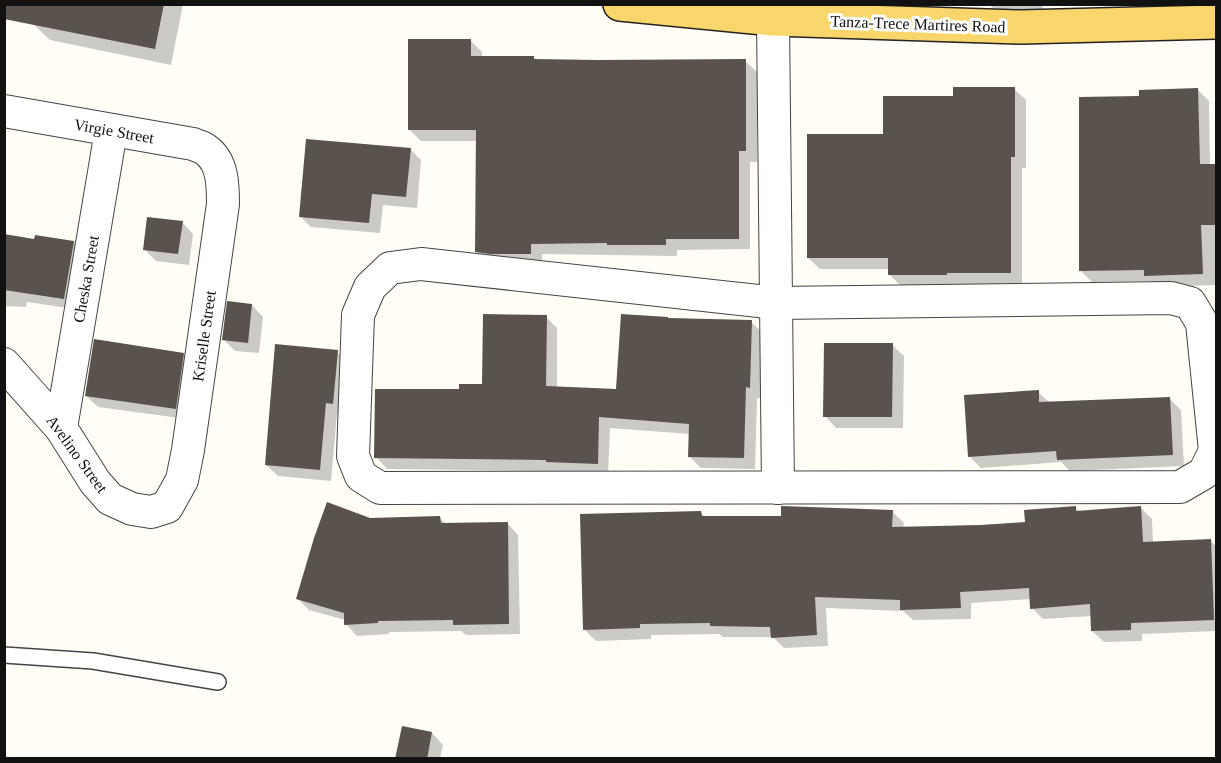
<svg xmlns="http://www.w3.org/2000/svg" width="1221" height="763" font-family="'Times New Roman',serif">
<style>
.shadow{fill:#0003}
.building{fill:#5a524d}
.lines{fill:none;stroke-linecap:round;stroke-linejoin:round}
.lane-casing{stroke:#444;stroke-width:18}
.street-casing{stroke:#444;stroke-width:34}
.primary-casing{stroke:#222;stroke-width:36}
.lane{stroke:#fff;stroke-width:15}
.street{stroke:#fff;stroke-width:32}
.primary{stroke:#f9d66b;stroke-width:33}
.labels{text-anchor:middle;dominant-baseline:central;stroke-width:6;stroke-linejoin:round;paint-order:stroke}
.street-label{font-size:16px;fill:#111;stroke:#fff}
</style>
<rect width="100%" height="100%" fill="#fffdf5"/>
<!-- shadow -->
<g class="shadow">
<polygon points="37,4 183,4 171,65 50,40 33,24"/>
<polygon points="989,4 1043,4 1041,19 998,13"/>
<polygon points="470,40 482,52 482,58 533,57 536,60 745,61 757,72 757,162 750,162 750,249 677,250 677,256 542,254 542,264 488,263 477,251 477,141 421,141 410,130"/>
<polygon points="1014,89 1026,100 1026,168 1022,168 1022,284 958,284 958,286 901,286 890,275 890,269 820,269 808,258 885,135 955,98"/>
<polygon points="1198,90 1209,101 1210,166 1216,166 1216,285 1157,287 1151,281 1092,282 1080,270 1140,98"/>
<polygon points="410,149 421,160 417,208 383,205 380,233 311,227 300,216"/>
<polygon points="182,222 193,234 189,265 156,261 145,250"/>
<polygon points="4,236 36,240 74,242 84,253 75,309 27,302 26,307 4,306"/>
<polygon points="252,305 263,317 259,353 235,351 223,339"/>
<polygon points="546,317 557,328 557,388 618,390 667,318 751,322 763,333 761,398 757,398 755,469 701,468 689,456 690,434 610,428 608,475 559,473 557,471 387,469 376,457 460,391 483,386"/>
<polygon points="892,345 904,356 903,428 836,428 825,416"/>
<polygon points="337,352 349,363 343,414 337,414 331,481 278,476 266,465"/>
<polygon points="183,354 194,366 187,419 98,407 86,396"/>
<polygon points="1038,392 1050,403 1170,399 1181,410 1184,466 1070,471 1061,462 981,468 970,457"/>
<polygon points="1076,508 1080,512 1141,508 1152,519 1153,543 1211,541 1216,546 1216,631 1142,634 1142,641 1104,642 1092,631 1092,616 1043,619 1032,608 1031,599 971,603 971,619 913,620 903,611 826,608 828,646 784,648 773,637 723,637 719,634 651,635 651,639 596,641 584,629 701,513 705,517 782,517 892,511 904,523 903,528 1026,523"/>
<polygon points="440,518 447,525 507,523 518,535 520,634 466,635 461,631 389,632 389,634 357,636 346,624 345,620 309,610 297,598 369,519"/>
<polygon points="432,733 443,745 440,758 397,758"/>
</g>
<!-- building -->
<g class="building">
<polygon points="4,4 164,4 155,49 4,19"/>
<polygon points="408,39 471,39 471,56 534,56 534,59 598,60 746,59 746,151 739,151 739,239 666,239 666,245 607,245 607,243 531,244 531,254 491,254 475,252 476,130 408,130"/>
<polygon points="953,87 1015,87 1015,157 1011,157 1011,273 947,273 947,275 888,275 888,258 807,258 807,134 883,134 883,96 953,96"/>
<polygon points="1198,88 1200,164 1216,164 1216,225 1201,225 1203,274 1144,276 1144,270 1079,271 1079,97 1139,96 1139,90"/>
<polygon points="306,139 411,148 406,197 372,194 369,223 299,217"/>
<polygon points="147,217 183,221 178,254 143,250"/>
<polygon points="4,234 34,239 35,235 74,241 64,299 4,290"/>
<polygon points="227,301 252,304 248,343 222,340"/>
<polygon points="483,314 547,315 546,386 616,389 621,314 668,317 668,318 752,320 750,388 746,387 744,458 688,457 689,424 599,417 598,464 546,462 546,460 374,458 375,389 459,389 459,384 482,384"/>
<polygon points="94,339 184,353 176,409 85,396"/>
<polygon points="824,343 893,343 892,417 823,417"/>
<polygon points="275,344 338,350 333,404 326,403 320,470 265,465"/>
<polygon points="1039,390 1039,402 1170,397 1173,455 1057,460 1056,451 968,457 964,395"/>
<polygon points="327,502 370,518 440,516 441,523 508,522 509,624 453,625 453,620 378,621 378,623 344,625 344,613 296,599 314,538"/>
<polygon points="781,506 893,510 892,527 982,525 1025,522 1024,510 1076,506 1076,511 1141,506 1143,542 1211,539 1214,620 1131,623 1131,630 1091,631 1090,604 1030,609 1029,588 960,592 961,608 900,610 900,600 815,597 817,635 771,638 770,627 710,626 710,623 640,624 640,628 583,630 580,514 701,511 702,516 781,516"/>
<polygon points="402,726 432,732 427,759 395,759"/>
</g>
<g class="lines">
<defs>
<polyline id="lane" points="4,655 93,661 218,682"/>
<g id="street">
<polyline points="773,19 778,488"/>
<path d="M4,111L193,144C197,146 203,147 206,150C223,162 223,186 223,204L188,450L182,480L167,507L151,512L132,509L110,499L95,482L61,428L4,364"/>
<polygon points="421,264 776,303 1171,298 1190,303 1202,323 1215,451 1204,473 1180,487 380,488 361,476 353,456 358,315 370,287 390,268"/>
<polyline points="61,428 111,131"/>
</g>
<polyline id="primary" points="620,4 773,19 1021,27 1216,22"/>
</defs>
<!-- lane casing -->
<use href="#lane" class="lane-casing"/>
<!-- street casing -->
<use href="#street" class="street-casing"/>
<!-- primary casing -->
<use href="#primary" class="primary-casing"/>
<!-- lane -->
<use href="#lane" class="lane"/>
<!-- street -->
<use href="#street" class="street"/>
<!-- primary -->
<use href="#primary" class="primary"/>
</g>
<g class="labels">
<!-- street labels -->
<g class="street-label">
<text transform="translate(918 24) rotate(2)">Tanza-Trece Martires Road</text>
<text transform="translate(114 131) rotate(10)">Virgie Street</text>
<text transform="translate(86 279) rotate(-80)">Cheska Street</text>
<text transform="translate(204 336) rotate(-82)">Kriselle Street</text>
<text transform="translate(77 454) rotate(54)">Avelino Street</text>
</g>
</g>
<!-- border -->
<rect width="1221" height="763" fill="none" stroke="#111111" stroke-width="12"/>
</svg>
